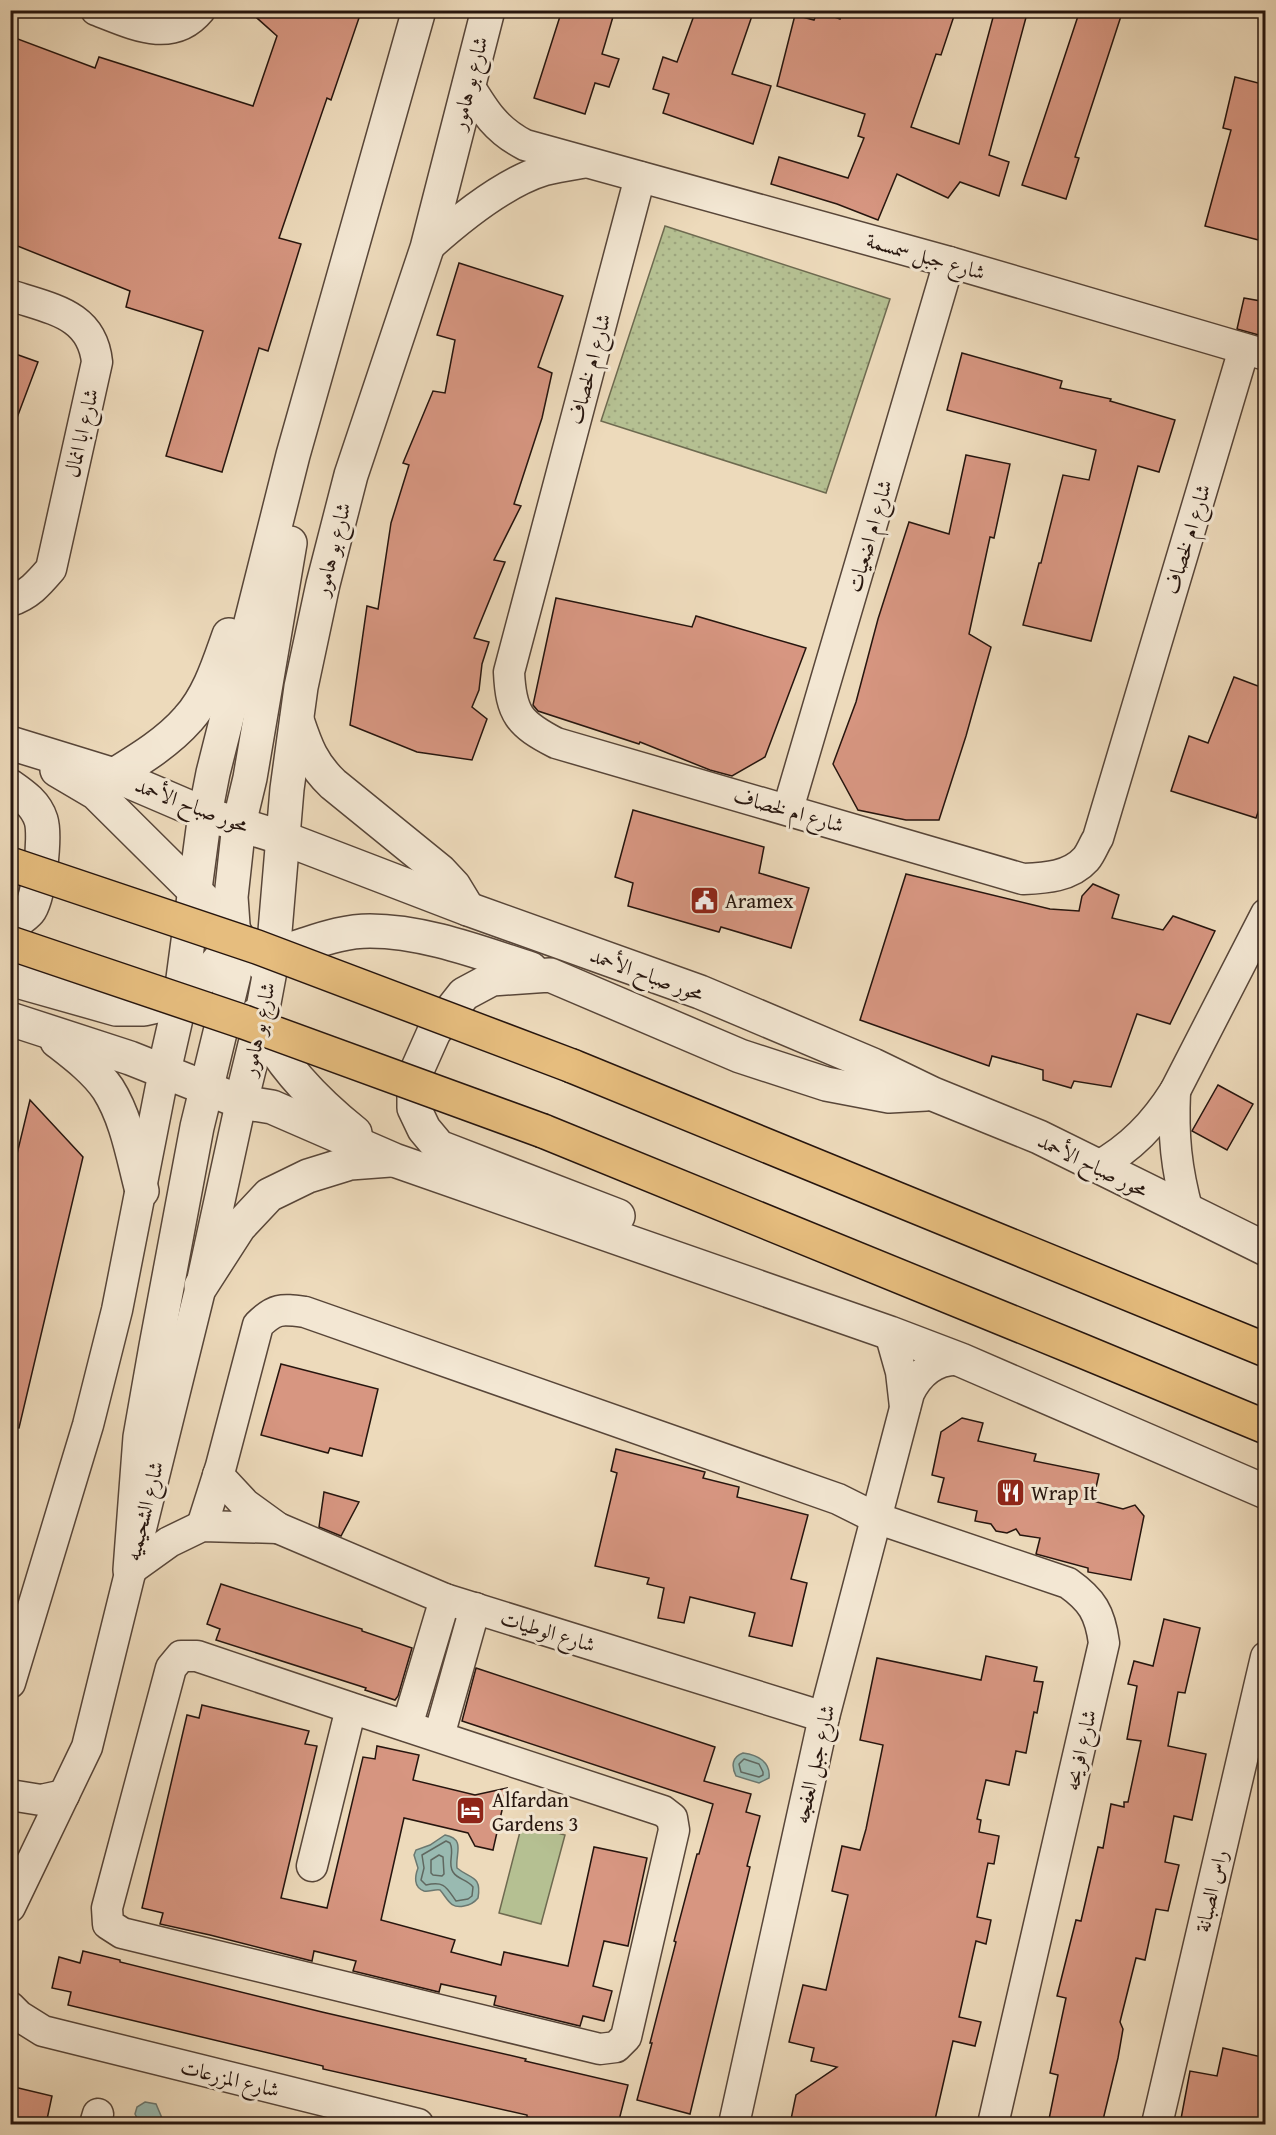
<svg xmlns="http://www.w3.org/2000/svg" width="1276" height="2135" font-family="'Gentium Book Plus',Amiri,serif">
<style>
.grass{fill:url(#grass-dots);stroke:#6e6a50;stroke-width:1.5}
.pitch{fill:#b5c092;stroke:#6e6a50;stroke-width:1.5}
.water{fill:#99bab1;stroke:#6b7870;stroke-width:1.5}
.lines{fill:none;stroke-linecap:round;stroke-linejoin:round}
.shore{stroke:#606860;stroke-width:1.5}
.building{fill:#d79681;stroke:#26150e;stroke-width:1.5}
.minor-casing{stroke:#584639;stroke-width:33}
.tertiary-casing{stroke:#584639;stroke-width:36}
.trunk-casing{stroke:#26150e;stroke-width:36}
.minor{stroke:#f3e7d3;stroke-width:30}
.tertiary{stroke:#f3e7d3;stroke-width:33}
.trunk{stroke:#e6bd7e;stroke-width:33}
.trunk-bridge-casing{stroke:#26150e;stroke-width:36;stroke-linecap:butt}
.trunk-bridge{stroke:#e6bd7e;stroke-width:33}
.labels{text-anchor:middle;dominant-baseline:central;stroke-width:6;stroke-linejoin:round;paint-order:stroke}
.street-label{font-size:21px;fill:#26150e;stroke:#f3e7d3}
.poi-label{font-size:21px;fill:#26150e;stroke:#f3e7d3;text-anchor:start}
</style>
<defs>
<pattern id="grass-dots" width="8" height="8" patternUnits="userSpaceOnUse" patternTransform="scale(1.5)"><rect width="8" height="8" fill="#b5c092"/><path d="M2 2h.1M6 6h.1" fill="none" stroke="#9ca47d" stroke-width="1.8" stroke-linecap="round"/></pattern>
</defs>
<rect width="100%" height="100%" fill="#eddabb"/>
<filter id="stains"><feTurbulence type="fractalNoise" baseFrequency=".00333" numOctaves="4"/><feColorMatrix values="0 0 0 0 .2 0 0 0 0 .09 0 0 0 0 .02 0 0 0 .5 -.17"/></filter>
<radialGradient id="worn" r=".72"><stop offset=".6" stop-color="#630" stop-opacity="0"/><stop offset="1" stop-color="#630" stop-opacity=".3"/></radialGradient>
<!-- grass -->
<polygon class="grass" points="665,226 890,299 826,493 601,421"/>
<!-- pitch -->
<polygon class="pitch" points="522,1824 565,1835 541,1924 499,1913"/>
<!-- water -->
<g class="water">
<path d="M743,1753C758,1755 771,1762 769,1778L759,1783L736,1776C731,1766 732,1757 743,1753Z"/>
<path d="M445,1835C466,1839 455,1854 457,1868C470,1879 482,1875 478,1898C474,1903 470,1905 464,1906C450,1909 448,1899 440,1890C435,1889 429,1892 424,1891C413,1887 415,1876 418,1868L414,1855L416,1850L430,1845Z"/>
<polygon points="145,2102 156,2104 162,2118 189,2124 140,2124 135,2114 137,2107"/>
</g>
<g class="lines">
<!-- shore -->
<g class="shore">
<polygon points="744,1759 759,1764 763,1772 763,1775 759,1777 741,1772 739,1764"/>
<path d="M446,1841L450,1843C455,1853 447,1863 453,1872C458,1880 467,1879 473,1887L472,1896L468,1899L456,1901C446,1887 445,1881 426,1885L421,1880L424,1868L422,1855Z"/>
<polygon points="439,1855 443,1857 444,1874 442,1876 433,1875 431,1873 431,1860"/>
</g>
</g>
<!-- building -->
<g class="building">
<polygon points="248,10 268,10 287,17 290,10 346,10 360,15 331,100 327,98 279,238 301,244 268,351 259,348 222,472 166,456 203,331 126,307 130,291 10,243 10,36 95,68 99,57 253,106 277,36"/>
<polygon points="562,10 615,10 602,54 619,59 609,87 595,83 585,114 534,98"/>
<polygon points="696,10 754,10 732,74 771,86 753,144 663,113 669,94 653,89 663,57 677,62"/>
<polygon points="843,10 956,10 941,55 936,54 911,127 959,144 995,10 1028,10 989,155 1009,162 999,196 960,182 948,198 897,174 878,220 837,204 771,184 779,157 848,178 864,138 858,136 865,114 777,86 795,15 814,20 818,11 840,19"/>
<polygon points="1080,10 1123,10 1075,157 1079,158 1066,199 1022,185"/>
<polygon points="1235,77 1266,85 1266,242 1205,226 1231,130 1223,128"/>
<polygon points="459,263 563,296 538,367 552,373 542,418 514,504 521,506 494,560 505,562 474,638 489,642 482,664 479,690 472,707 487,719 472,760 417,752 350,725 367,606 378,609 391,523 409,465 403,463 433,391 445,393 455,340 437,335"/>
<polygon points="1244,298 1266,302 1266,337 1237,329"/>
<polygon points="10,352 38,362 12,431 10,430"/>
<polygon points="962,353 1062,381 1060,388 1111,399 1110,401 1175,420 1159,472 1138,466 1091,641 1023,625 1039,563 1041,563 1063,475 1089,480 1096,450 947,410"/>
<polygon points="966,455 1010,464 994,538 990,537 969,634 991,647 966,736 939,820 906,820 858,810 833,764 856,702 878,619 909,522 949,534"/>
<polygon points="556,598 692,627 696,616 806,648 765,757 732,776 710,770 640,742 639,744 538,711 533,705"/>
<polygon points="1234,677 1266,689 1266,790 1256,818 1171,791 1189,736 1208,743"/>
<polygon points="633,810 764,847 759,873 809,888 791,948 721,927 719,932 628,906 633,883 615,877"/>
<polygon points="906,874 1050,909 1079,911 1082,896 1093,884 1119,895 1112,918 1163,930 1173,916 1215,931 1170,1024 1137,1014 1111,1087 1074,1081 1071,1088 1043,1080 1043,1070 992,1056 989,1066 860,1020"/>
<polygon points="1218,1085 1253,1104 1227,1150 1192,1131"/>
<polygon points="30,1100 83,1157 19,1428 10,1427 10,1183"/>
<polygon points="281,1364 378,1389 362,1456 330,1448 328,1453 261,1435"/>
<polygon points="962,1418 983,1423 978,1441 1036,1454 1034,1461 1099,1474 1093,1501 1123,1509 1135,1505 1144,1516 1131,1580 1088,1572 1088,1568 1036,1554 1040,1538 1020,1535 1016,1529 1007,1533 996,1531 991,1524 975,1521 977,1511 938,1502 944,1478 932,1475 941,1432"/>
<polygon points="616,1449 705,1472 703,1478 739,1487 737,1497 808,1515 791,1579 807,1583 792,1646 749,1636 755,1613 690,1597 684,1623 658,1618 664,1588 647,1584 649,1578 595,1566 617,1473 611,1471"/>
<polygon points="324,1492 359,1502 341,1536 319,1527"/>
<polygon points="221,1584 362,1629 362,1631 412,1648 398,1696 395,1700 365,1690 366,1688 216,1640 220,1629 207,1624"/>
<polygon points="1164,1619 1200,1628 1185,1693 1178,1692 1168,1746 1206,1754 1192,1820 1174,1816 1165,1862 1179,1865 1168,1911 1156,1909 1145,1960 1136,1958 1120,2022 1123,2029 1118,2058 1102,2124 1048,2124 1058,2075 1050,2073 1066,1998 1057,1996 1076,1920 1081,1921 1098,1847 1103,1848 1111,1804 1124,1807 1124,1802 1128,1802 1141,1741 1127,1739 1137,1686 1128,1684 1134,1661 1153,1666"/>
<polygon points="986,1656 1037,1667 1034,1681 1043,1682 1037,1713 1034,1712 1026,1753 1016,1751 1009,1785 986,1780 977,1819 981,1820 979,1832 999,1836 994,1864 988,1863 977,1917 991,1920 986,1944 976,1941 959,2017 981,2022 975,2046 953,2041 934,2124 790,2124 796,2095 837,2067 811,2061 814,2048 789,2042 803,1985 826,1990 848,1895 832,1891 842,1846 860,1850 866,1829 883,1745 860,1740 877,1658 981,1680"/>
<polygon points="476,1668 715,1747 704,1781 751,1794 746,1812 760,1816 747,1866 750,1867 690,2114 637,2100 652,2043 650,2043 676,1942 674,1941 697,1854 699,1854 713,1804 462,1721"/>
<polygon points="202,1705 309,1731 305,1744 317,1746 281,1898 327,1908 363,1757 375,1759 377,1746 419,1755 413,1780 475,1795 507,1788 493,1850 475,1846 468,1833 404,1818 381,1920 455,1940 451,1952 501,1965 504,1952 568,1966 594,1847 647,1858 628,1946 604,1941 593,1986 612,1991 604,2021 583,2016 580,2026 494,2005 496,1996 441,1984 439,1992 353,1971 356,1961 314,1951 312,1961 210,1935 160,1924 163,1913 142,1908 187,1715 199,1718"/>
<polygon points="83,1951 120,1960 120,1962 322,2012 526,2059 525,2061 628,2085 618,2124 558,2124 527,2117 527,2115 323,2069 323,2066 68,2005 71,1992 52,1988 59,1957 80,1963"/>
<polygon points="1223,2048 1266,2058 1266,2081 1261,2103 1266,2103 1266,2124 1180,2124 1190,2071 1217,2076"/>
<polygon points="10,2086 52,2096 46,2124 10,2124"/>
</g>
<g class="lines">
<defs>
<g id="minor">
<path d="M96,10C131,23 171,45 200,10"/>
<path d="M468,84C485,112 496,130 525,145L949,262L1266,355"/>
<path d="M640,177L509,672C511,714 519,724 556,743L1023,879C1045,878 1070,877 1086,859C1091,853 1094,844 1098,838L1244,349"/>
<path d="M427,248C458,220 505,182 545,170C557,167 570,165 582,163"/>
<path d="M10,295C50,309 92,313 97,362L51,569C39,583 29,595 10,601"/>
<polyline points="788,809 949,262"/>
<path d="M1175,1091C1173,1136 1176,1168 1188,1212"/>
<path d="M1097,1167C1131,1148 1154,1124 1175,1091L1266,914"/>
<polyline points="890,1333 901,1372 905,1407"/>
<polyline points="218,1475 245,1504 278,1528 445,1599 824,1717"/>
<path d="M202,1526L221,1466L258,1325C275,1308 281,1309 305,1312L838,1499L876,1518L1068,1583C1092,1600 1100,1613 1104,1643L993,2124"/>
<polyline points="130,1570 169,1542 202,1526 278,1528"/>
<polyline points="10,1683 88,1425 117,1310 164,1071"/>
<polyline points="407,1726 445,1599"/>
<polyline points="439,1736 475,1608"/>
<polyline points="10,1795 41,1800 64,1795"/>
<polyline points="312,1866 351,1708 663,1811 672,1818 674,1830 626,2037 616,2047 600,2049 122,1933 108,1924 107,1908 171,1668 181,1656 197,1656 351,1708"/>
<polyline points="10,1907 87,1747 201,1286 241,1102"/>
<polyline points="10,2007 19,2016 43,2031 418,2124"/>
<polyline points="95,2124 98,2114"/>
<path d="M734,2124L824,1717L909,1393C920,1371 937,1358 961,1360"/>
<polyline points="1157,2124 1266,1657"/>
</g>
<g id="tertiary">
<path d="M297,720C306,747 312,764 333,784L440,871L454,886L468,909"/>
<polyline points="10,743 114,775 205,814 283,838 468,909 700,992 873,1065 933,1094 1039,1137 1266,1249"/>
<polyline points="57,770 96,793 218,914 230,946 234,975 197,1127 156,1346 140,1437 130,1570"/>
<path d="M114,775C140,759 168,742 188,719C209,696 219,663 229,635"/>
<path d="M10,786C23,795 36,804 41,820C46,836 39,899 29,911C24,917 16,921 10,926"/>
<polyline points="234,939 231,897 239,824 250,778 290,543"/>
<path d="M261,963C275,953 291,949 307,944C328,937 348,931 370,931C424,931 481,953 531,969"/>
<polyline points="10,979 116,1009 144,1009 180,1001 210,971 225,953 236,934"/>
<path d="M256,1015C277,1062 315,1101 355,1133"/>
<polyline points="10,1019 130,1058 241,1102 272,1107 394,1160 890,1333 961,1360 1266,1492"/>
<path d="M57,1041C75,1055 95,1070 108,1089C127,1119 133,1157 142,1191"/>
<polyline points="164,1071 180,1001 205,814 213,773 293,455 419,10"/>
<polyline points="241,1102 260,1024 273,955 287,789 301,687 323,584 351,475 427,248 488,10"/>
<polyline points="618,1216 439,1147 424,1129 414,1108 414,1077 434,1032 464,994 492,979 550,975 740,1056 826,1084 889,1096 926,1094"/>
<polyline points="201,1286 239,1227 269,1195 308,1176 350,1163 390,1160"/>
</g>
<g id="trunk">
<polyline points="572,1066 1266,1350"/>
<polyline points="543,1131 1080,1350 1266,1427"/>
</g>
</defs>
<!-- minor casing -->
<use href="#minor" class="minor-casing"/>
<!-- tertiary casing -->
<use href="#tertiary" class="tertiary-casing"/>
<!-- trunk casing -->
<use href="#trunk" class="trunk-casing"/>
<!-- minor -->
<use href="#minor" class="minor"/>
<!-- tertiary -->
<use href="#tertiary" class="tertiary"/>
<!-- trunk -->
<use href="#trunk" class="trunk"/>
<defs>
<g id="trunk-bridge">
<polyline points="10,864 257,947 572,1066"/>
<polyline points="10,943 244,1022 543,1131"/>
</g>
</defs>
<!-- trunk-bridge casing -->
<use href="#trunk-bridge" class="trunk-bridge-casing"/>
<!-- trunk-bridge -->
<use href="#trunk-bridge" class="trunk-bridge"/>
</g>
<!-- icons -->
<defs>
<symbol id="civic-square" viewBox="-11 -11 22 22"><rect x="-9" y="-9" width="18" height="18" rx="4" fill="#8f2418" stroke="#f3e7d3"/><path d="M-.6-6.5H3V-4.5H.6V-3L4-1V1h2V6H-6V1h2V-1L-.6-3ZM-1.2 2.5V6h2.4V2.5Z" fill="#fff"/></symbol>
<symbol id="restaurant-square" viewBox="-11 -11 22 22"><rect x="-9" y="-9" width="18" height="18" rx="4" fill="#8f2418" stroke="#f3e7d3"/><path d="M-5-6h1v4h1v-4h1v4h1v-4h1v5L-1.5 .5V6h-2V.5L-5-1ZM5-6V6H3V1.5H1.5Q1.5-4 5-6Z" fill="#fff"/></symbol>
<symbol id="hotel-square" viewBox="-11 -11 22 22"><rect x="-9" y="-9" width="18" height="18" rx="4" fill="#8f2418" stroke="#f3e7d3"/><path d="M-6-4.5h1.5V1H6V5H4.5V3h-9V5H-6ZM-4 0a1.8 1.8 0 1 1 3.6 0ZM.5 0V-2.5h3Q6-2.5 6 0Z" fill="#fff"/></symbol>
</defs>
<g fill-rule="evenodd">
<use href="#civic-square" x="688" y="884" width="33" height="33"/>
<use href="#restaurant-square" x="994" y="1476" width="33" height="33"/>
<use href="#hotel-square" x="454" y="1794" width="33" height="33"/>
</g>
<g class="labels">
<!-- street labels -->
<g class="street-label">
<text transform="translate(469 83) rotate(-76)">شارع بو هامور</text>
<text transform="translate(926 256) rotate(16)">شارع جبل سمسمة</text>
<text transform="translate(589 369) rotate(-75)">شارع ام لخصاف</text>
<text transform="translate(81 433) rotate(-77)">شارع ابا انمال</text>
<text transform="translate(869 536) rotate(-74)">شارع ام اضعيات</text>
<text transform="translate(1187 539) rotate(-73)">شارع ام لخصاف</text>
<text transform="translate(332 549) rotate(-76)">شارع بو هامور</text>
<text transform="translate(192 805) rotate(21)">محور صباح الأحمد</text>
<text transform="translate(789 810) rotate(16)">شارع ام لخصاف</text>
<text transform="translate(647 974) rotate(20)">محور صباح الأحمد</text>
<text transform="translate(258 1029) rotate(-78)">شارع بو هامور</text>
<text transform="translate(1093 1165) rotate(26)">محور صباح الأحمد</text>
<text transform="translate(144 1511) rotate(-76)">شارع الشحيميه</text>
<text transform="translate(548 1631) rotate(17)">شارع الوطيات</text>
<text transform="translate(1080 1750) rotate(-77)">شارع افريحه</text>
<text transform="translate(814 1764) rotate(-77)">شارع جبل العفجه</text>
<text transform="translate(1211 1891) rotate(-77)">راس الصبانة</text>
<text transform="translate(230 2078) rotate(14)">شارع المزرعات</text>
</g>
<!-- poi labels -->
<g class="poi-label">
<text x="725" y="900">Aramex</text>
<text x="1031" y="1492">Wrap It</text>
<text x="492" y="1799">Alfardan<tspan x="492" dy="24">Gardens 3</tspan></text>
</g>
</g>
<!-- margin -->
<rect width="1276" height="2135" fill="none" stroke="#eddabb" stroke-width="36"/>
<rect x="12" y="12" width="1252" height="2111" fill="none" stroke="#26150e" stroke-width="3"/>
<rect x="18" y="18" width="1240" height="2099" fill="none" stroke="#26150e" stroke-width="1.5"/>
<rect width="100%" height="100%" filter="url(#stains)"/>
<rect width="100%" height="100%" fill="url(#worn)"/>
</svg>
